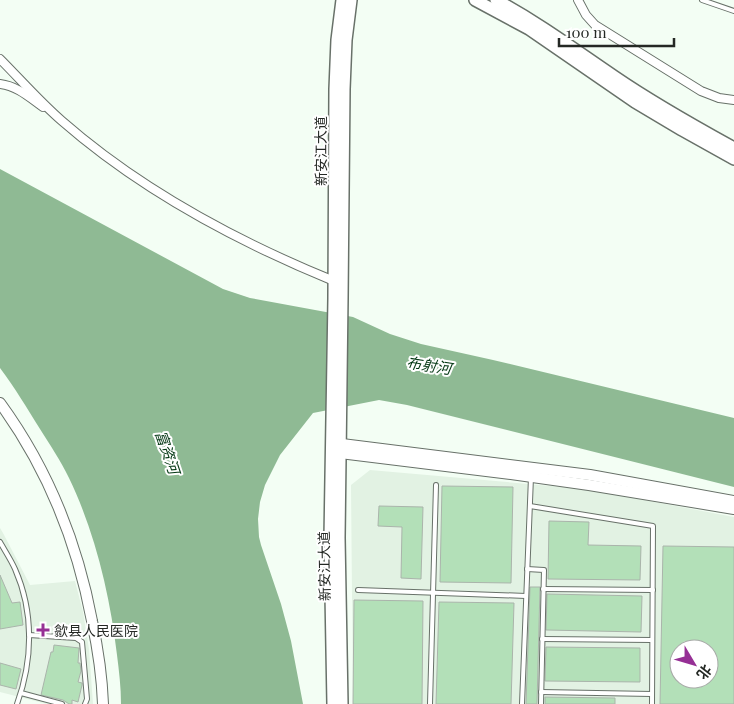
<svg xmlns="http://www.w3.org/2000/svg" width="734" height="704" font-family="'Playfair Display','Noto Sans SC',serif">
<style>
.built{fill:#e2f2e3;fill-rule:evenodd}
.water{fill:#8fba94}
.building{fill:#b3e0b8;stroke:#aab4ab;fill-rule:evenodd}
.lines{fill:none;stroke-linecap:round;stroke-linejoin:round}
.service-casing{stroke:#687169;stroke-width:6}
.minor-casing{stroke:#687169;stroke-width:10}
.tertiary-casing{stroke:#687169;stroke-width:12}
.secondary-casing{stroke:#687169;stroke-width:14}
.service{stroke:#fff;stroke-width:4}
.minor{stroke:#fff;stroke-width:8}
.tertiary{stroke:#fff;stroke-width:10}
.secondary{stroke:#fff;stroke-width:11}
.poi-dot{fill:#963095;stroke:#fff;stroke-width:2}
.labels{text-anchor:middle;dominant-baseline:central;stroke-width:4;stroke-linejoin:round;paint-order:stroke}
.street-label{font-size:14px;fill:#242824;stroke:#fff}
.poi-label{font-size:14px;fill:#242824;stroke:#fff;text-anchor:start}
.water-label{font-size:15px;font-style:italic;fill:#023612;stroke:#fff}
</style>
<rect width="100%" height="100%" fill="#f3fef4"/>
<!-- built -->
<g class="built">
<path d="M370,470L586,489L734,517V704H353L351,485ZM679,649H709V679H679Z"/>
<polygon points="0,528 3,533 30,585 75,581 83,612 89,649 93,704 47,704 0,692"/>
</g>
<!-- water -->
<path class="water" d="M0,169L223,289L250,298L353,317L390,334L421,344L493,360L734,418V487L407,405L379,400L313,413L280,455L265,485L260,502L258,519L259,537L261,545L281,604L291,641L303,704H121C121,687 119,671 117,655C110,595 95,532 69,478C61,461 50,445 40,429C27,408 15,388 0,368Z"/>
<!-- building -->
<g class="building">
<polygon points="442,486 513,487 511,583 440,582"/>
<polygon points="379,506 423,507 421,579 401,578 402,527 378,526"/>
<polygon points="549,521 589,522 588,545 641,546 640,580 548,579"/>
<path d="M663,546L734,547V704H660ZM679,649H709V679H679Z"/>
<polygon points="0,575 12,603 20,602 23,625 0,629"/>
<polygon points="530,587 540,587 537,704 526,704"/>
<polygon points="547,594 642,596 641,632 546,630"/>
<polygon points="354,600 423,601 422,704 353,704"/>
<polygon points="439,602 514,603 511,704 436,704"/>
<polygon points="54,645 79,648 78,663 80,663 81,671 78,682 82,683 82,685 78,702 72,700 72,704 69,704 63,700 41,695 51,652 53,652"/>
<polygon points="546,647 640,648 640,682 545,681"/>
<polygon points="0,663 21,669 16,689 0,685"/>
<polygon points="545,697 615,698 615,704 545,704"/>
</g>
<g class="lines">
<defs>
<g id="service">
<polyline points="702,0 734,11"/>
<polyline points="530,506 653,526 652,704"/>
<path d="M0,542C5,551 11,560 15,569C34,612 33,660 17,704"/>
<polyline points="527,569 544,570 541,704"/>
<polyline points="543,589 653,590"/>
<polyline points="358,590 526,596"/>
<polyline points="29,635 76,638 82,642 87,699 85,704"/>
<polyline points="542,639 652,640"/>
<polyline points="541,692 652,694"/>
<polyline points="21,693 62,704"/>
<polyline points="430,704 436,485"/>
<polyline points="522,704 531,477"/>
</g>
<g id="minor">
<polyline points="578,0 586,15 595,25 701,91 719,98 734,100"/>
<path d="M0,59C20,79 40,102 62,121C142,191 236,241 334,281"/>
<path d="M0,84C17,86 29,97 43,107"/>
</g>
<g id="tertiary">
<path d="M0,403C48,469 77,541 92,621C98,649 102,676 103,704"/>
<polyline points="334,443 590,475 734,501"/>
<polyline points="332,452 511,474 589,485 734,509"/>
</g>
<g id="secondary">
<polyline points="475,0 529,29 635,102 682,130 734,159"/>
<path d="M496,0C539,23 575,50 615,77C653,103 694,126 734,148"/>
<polyline points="333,704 330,538 334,298 335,89 337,40 342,0"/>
<polyline points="342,704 339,538 342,298 344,89 346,40 351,0"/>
</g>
</defs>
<!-- service casing -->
<use href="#service" class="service-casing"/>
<!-- minor casing -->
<use href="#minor" class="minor-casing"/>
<!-- tertiary casing -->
<use href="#tertiary" class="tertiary-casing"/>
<!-- secondary casing -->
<use href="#secondary" class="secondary-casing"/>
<!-- service -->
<use href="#service" class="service"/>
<!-- minor -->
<use href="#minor" class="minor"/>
<!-- tertiary -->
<use href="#tertiary" class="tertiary"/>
<!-- secondary -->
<use href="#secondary" class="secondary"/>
</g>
<!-- markers -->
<path class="poi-dot" d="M40.5 622.5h5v5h5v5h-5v5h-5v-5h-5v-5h5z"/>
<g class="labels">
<!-- street labels -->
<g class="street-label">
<text transform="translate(320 151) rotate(-90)">新安江大道</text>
<text transform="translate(324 566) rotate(-91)">新安江大道</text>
</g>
<!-- poi labels -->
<g class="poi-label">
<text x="54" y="630">歙县人民医院</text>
</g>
<!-- water labels -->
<g class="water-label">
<text transform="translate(429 365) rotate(9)">布射河</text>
<text transform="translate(168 452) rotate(71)">富资河</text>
</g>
</g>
<!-- north arrow -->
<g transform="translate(694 664) rotate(128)"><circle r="24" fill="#ffffff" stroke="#a7a9a7"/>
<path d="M0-4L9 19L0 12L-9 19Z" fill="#963095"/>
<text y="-8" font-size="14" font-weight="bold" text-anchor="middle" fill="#242824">北</text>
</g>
<!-- scale -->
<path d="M559 38v8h115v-8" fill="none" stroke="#242824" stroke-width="2.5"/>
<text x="566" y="38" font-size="15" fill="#242824" stroke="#ffffff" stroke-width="4" paint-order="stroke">100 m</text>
</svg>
